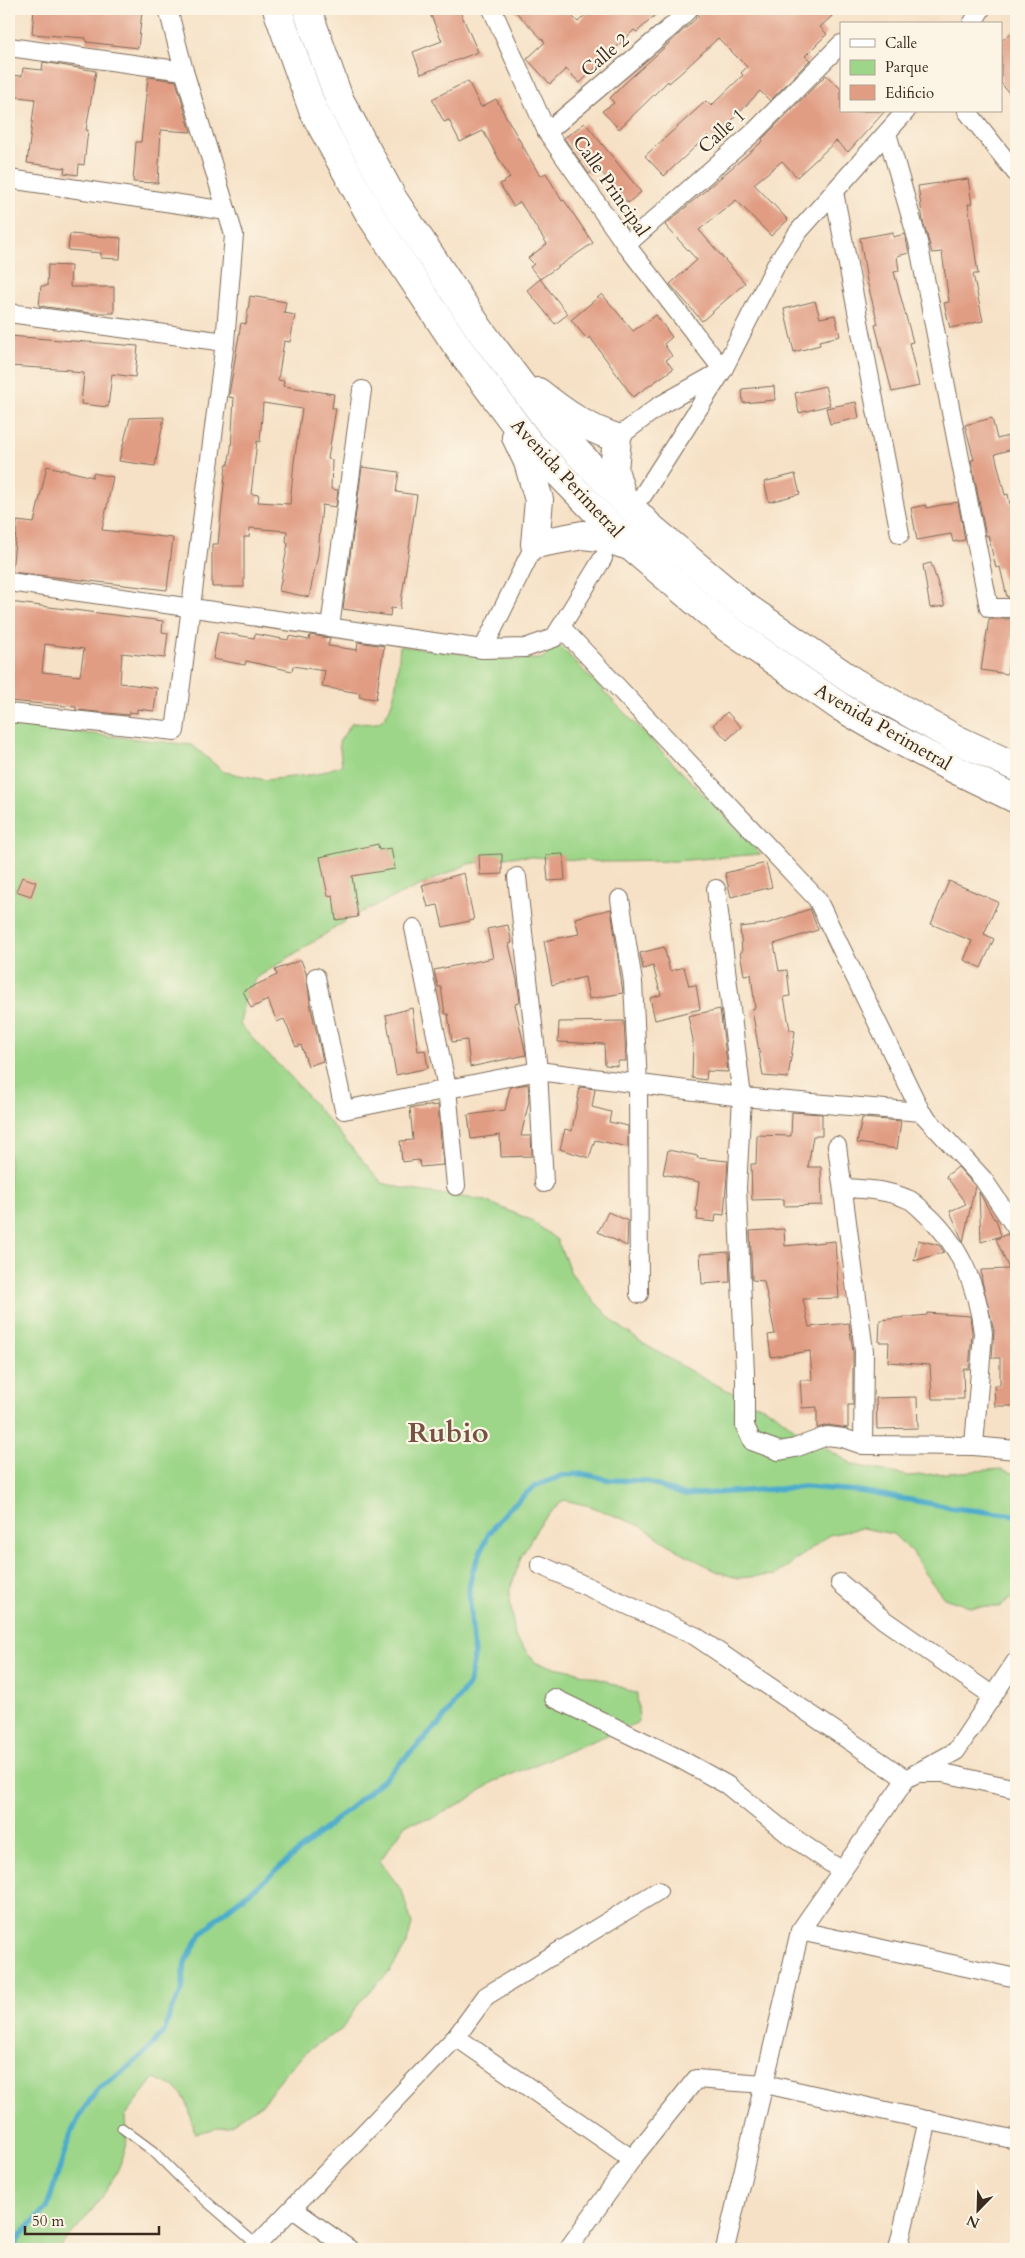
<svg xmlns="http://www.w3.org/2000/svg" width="1025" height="2258" font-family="Cardo,serif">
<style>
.green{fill:#9dd689;stroke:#6c8054}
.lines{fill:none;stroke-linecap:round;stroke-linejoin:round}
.stream{stroke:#4babca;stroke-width:5.5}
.building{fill:#e19d84;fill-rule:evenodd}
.service-casing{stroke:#7c6a59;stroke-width:11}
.minor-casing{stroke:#7c6a59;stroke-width:20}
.primary-casing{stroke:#7c6a59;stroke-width:30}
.service{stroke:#fff;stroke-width:9}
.minor{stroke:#fff;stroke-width:18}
.primary{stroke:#fff;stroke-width:28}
.labels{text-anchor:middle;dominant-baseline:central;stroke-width:4.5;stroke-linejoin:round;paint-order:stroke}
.street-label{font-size:19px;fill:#3b2a1e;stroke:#fcf5e5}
.town-label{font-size:29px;font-weight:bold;fill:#755242;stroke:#fcf5e5}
</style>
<rect width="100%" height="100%" fill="#fcf5e5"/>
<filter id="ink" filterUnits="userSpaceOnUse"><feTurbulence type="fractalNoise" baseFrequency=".02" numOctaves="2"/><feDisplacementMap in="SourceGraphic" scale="10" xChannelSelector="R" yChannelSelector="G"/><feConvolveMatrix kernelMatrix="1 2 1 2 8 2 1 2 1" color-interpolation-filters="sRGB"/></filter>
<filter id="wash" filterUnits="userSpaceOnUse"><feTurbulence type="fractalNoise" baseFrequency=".0096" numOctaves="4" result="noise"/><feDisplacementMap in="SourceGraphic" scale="20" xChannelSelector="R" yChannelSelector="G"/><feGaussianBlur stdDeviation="1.12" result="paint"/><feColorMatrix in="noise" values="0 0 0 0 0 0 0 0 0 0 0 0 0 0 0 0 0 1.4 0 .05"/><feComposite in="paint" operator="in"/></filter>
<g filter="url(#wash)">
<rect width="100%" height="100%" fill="#f6e1c6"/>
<!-- green -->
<path class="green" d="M559,645L761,854L676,861L608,862L518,856L468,864L355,915L255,979L244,1001L240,1024L261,1048L289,1075L382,1183L411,1190L483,1200L531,1220L557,1240L571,1273L592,1299L614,1322L644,1344L706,1380L775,1413L796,1430L854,1465L908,1476L1001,1469L1016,1474V1596L999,1607H970L944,1598L925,1574L913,1553L893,1534L862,1528L829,1535L776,1575L736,1578L716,1571L674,1548L643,1527L590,1506L564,1500L542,1520L521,1557L509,1593L515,1637L536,1663L574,1671L606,1681L637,1694L639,1722L493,1782L467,1800L433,1818L406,1824L380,1861L402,1891L412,1924L406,1946L390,1971L360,2002L341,2030L311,2048L285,2073L264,2102L228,2126L195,2133C186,2099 189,2092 155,2078L125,2116C125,2126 128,2138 126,2147C115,2188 85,2219 58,2249H9V725L192,745L224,772L266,780L317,774L342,765L339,742L352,723C359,723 369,724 376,723C397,718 398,664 400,646L503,659H541Z"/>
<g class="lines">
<!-- stream -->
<polyline class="stream" points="12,2249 20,2236 47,2208 69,2138 81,2113 98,2089 124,2071 148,2050 165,2030 170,2013 182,1991 185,1962 202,1933 225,1911 260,1884 386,1777 440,1723 469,1684 474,1656 469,1588 473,1570 488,1535 506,1511 535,1486 564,1475 584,1474 610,1480 645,1481 684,1495 805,1487 859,1491 962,1509 1016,1515"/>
</g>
<g id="blocks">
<!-- building -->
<g class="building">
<polygon points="34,9 134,9 133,11 142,12 138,48 86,42 86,38 32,34"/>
<polygon points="428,9 459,9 478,52 421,74 413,52 442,41"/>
<polygon points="513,9 565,9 578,22 591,9 662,9 637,32 634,30 580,83 566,69 550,84 527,59 545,42"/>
<polygon points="699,9 824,9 832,16 820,27 827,34 805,56 810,60 770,101 760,91 713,140 708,135 664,176 645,156 706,101 711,106 743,75 741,73 747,67 718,38 682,72 669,83 668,81 619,129 602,111 614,103 610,98 624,84 698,17"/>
<polygon points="1016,29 1016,102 1001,83 1001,41"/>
<polygon points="43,62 96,71 86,130 88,130 84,165 79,164 78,175 64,173 65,168 27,163 35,99 9,96 9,75 22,76 23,68 42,70"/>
<polygon points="826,75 841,89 841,111 885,111 848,152 836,141 797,177 782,161 754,184 788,220 771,236 736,200 699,230 745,283 702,321 670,284 697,260 665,225 763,141 762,139"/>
<polygon points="148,77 176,81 191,132 161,130 158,183 133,182 136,142 141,142"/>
<polygon points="468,81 481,107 496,99 540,176 546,173 562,201 564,200 593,243 540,279 530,267 534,264 528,258 547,244 520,202 513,206 500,184 510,178 483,131 460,142 449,120 444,122 432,99"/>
<polygon points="585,123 641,192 628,203 598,168 589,174 564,138"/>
<polygon points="968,179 972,204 968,204 978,274 973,274 983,321 950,328 944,303 949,302 942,252 932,253 923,221 918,186"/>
<polygon points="893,232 893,237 905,234 909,253 897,256 899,271 894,272 913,342 909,343 919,386 892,392 875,325 878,324 867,281 860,238"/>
<polygon points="70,234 121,238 120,259 101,258 101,253 68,250"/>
<polygon points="48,265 71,266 70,287 114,287 114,313 91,313 39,306 41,286 47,286"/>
<polygon points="540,279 568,314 555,324 527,290"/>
<polygon points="602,294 633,331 656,315 672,337 664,344 672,356 666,360 673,369 633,397 590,337 587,339 571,320"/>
<path d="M250,296L286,302L284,313L295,315L290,342L284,341L278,380L284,381L283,386L334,394L332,408H336L328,459L332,460L331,489L338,490L336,507L322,505L318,554L309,597L279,591L288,543H286L287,531L250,528L249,537H244V587H212V544H218L226,465H228L231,449L234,398L229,397L230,389L241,323L246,324ZM263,403L302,409L294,462L290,504L258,502L259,495L251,494L257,441L260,442Z"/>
<polygon points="815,301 820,318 835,315 840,336 819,341 820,345 794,352 784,309"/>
<polygon points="9,336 138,346 135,377 112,374 108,407 81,404 84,373 72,372 72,370 9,366"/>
<polygon points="774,386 775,400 743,403 742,389"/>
<polygon points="825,386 830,405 799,413 795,393"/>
<polygon points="856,402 859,418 830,424 826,408"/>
<polygon points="164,417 155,466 119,461 130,418"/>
<polygon points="992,418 997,439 1016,434 1016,448 995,454 1005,495 1008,494 1010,504 1016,502 1016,597 1007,597 1000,567 996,568 988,535 986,536 971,460 974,460 965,425"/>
<polygon points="47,466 93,477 93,473 113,477 102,530 173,538 167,590 12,572 17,521 34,523"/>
<polygon points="362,467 399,472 396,492 417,495 400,609 391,608 390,616 343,609"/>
<polygon points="795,474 800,494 769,502 764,482"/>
<polygon points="958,502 965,540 953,542 951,534 917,540 911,508 926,505 926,508"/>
<polygon points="931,563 945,606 930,608 923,565"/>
<path d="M9,602L163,621L162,632L168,633L165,658L122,653L120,683L157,688L154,711L137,709V713L129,712V715L76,710V707L9,701ZM45,644L84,649L80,676L42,672Z"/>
<polygon points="989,619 1015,619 1007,674 981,670"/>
<polygon points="218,632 254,638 255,634 288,640 289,636 309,640 310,635 330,638 328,646 357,650 358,642 384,646 376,699 359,697 360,693 322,687 325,671 293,666 292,671 246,661 245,665 213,659"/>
<polygon points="727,712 741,727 727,740 713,725"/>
<polygon points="378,844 379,850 391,848 395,869 352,876 358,917 336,920 333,895 328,896 320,857"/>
<polygon points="502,854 502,874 480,875 479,855"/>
<polygon points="563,854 565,880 548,881 546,855"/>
<polygon points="766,863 772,887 731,897 725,873"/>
<polygon points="464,873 474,920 443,927 438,905 428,907 422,885"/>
<polygon points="22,877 36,882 31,896 16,891"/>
<polygon points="949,881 998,902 984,934 994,939 981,968 964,960 972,941 931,924"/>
<polygon points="611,909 623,993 589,999 585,977 552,985 544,941 579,934 575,918"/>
<polygon points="810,909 818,930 774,944 779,971 787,970 790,996 784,997 790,1030 795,1031 788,1078 763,1076 752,1009 755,1008 751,974 744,975 740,952 742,952 740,927 766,924"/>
<polygon points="508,925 512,943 509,944 517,980 520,1002 515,1004 526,1055 470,1067 467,1040 452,1042 448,1014 445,1014 441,987 438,987 434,970 493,958 487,929"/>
<polygon points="664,947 670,971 684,967 689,986 696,985 700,1009 655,1020 650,998 661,995 653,966 643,969 640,953"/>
<polygon points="301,960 306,973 311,1008 323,1061 308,1066 301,1045 296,1047 284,1019 277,1022 268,1000 251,1008 243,991 277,975 275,970"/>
<polygon points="412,1008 418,1051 425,1050 428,1068 396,1075 386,1015"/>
<polygon points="720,1009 728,1072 707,1071 706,1080 692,1078 693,1040 688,1016"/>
<polygon points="624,1021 626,1061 618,1061 618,1066 605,1065 604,1044 558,1042 559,1022"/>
<polygon points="528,1084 529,1101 521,1136 531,1136 532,1156 501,1157 500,1135 471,1139 468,1115 505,1110 510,1087"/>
<polygon points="580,1087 595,1089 592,1107 611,1112 609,1122 628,1126 628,1147 595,1140 589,1158 560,1149 565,1129 572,1131"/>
<polygon points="438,1105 443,1165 420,1167 419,1160 402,1162 400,1141 413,1140 410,1108"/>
<polygon points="792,1112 822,1114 822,1136 813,1136 808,1167 821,1167 822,1205 784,1206 784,1199 752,1200 751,1164 756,1164 757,1135 791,1136"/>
<polygon points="862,1118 901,1121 897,1149 857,1143"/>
<polygon points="668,1150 698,1156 697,1158 728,1161 724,1215 716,1214 715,1222 697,1220 698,1211 696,1211 699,1182 663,1174"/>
<polygon points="958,1167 975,1186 963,1242 950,1211 966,1204 946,1176"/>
<polygon points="979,1192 994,1219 996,1219 1001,1236 981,1242"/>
<polygon points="608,1212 628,1221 627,1246 598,1232"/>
<polygon points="784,1229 785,1246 835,1241 839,1298 803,1299 809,1327 849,1323 853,1352 853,1405 848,1405 848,1428 828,1425 817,1428 817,1407 802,1408 800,1380 812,1380 810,1351 771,1357 768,1335 775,1334 764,1281 752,1280 750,1231"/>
<polygon points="1007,1234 1013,1242 1016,1241 1016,1406 995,1406 994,1385 1000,1385 1000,1358 992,1358 994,1331 982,1281 981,1270 1009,1269 996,1239"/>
<polygon points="918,1240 939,1245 944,1252 914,1261"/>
<polygon points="729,1252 730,1282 702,1284 700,1254"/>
<polygon points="927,1313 970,1316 972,1333 969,1369 963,1369 964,1399 932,1399 930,1365 888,1362 889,1342 879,1342 880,1320 927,1315"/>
<polygon points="917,1397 918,1428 877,1429 876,1398"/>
</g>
</g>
</g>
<g filter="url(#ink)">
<use href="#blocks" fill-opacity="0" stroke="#7c6a59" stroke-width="1"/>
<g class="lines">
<defs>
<polyline id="service" points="122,2128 153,2151 183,2181 257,2245"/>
<g id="minor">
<polyline points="492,9 547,132 626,245 723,370 659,406 617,438"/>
<polyline points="972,24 981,9"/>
<polyline points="9,47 184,71"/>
<polyline points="967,111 1016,173"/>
<polyline points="547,132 672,26 689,9"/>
<polyline points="887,133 918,242 989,608 1016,608"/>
<polyline points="9,179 227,211"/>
<polyline points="834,192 900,534"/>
<polyline points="626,245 754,132 841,44"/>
<polyline points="9,313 225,342"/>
<polyline points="643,495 723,370 776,265 799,231 906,111"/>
<polyline points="9,582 483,649 525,648 554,638 603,558"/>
<polyline points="330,627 362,390"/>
<polyline points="561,627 817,899 921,1112 983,1179 1016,1228"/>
<polyline points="483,649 535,544"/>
<polyline points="9,713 175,731 225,342 234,235 184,71 168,9"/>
<polyline points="517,877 538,1071 544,1183"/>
<polyline points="716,889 742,1097 737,1188 745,1374 745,1426 752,1441 779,1451 795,1448 827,1436 843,1438 863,1445 974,1446 1016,1450"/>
<polyline points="620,899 633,982 638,1084 639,1294"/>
<polyline points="414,928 447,1088 456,1186"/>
<polyline points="316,977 344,1110 538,1071 742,1097 921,1112"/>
<polyline points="837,1146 864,1351 863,1445"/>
<path d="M843,1188C867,1189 888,1190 910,1200C915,1203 920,1208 924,1212C959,1242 978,1288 983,1333L974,1446"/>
<polyline points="540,1565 695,1636 906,1779"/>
<polyline points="840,1583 884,1620 993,1696"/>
<polyline points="554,1698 682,1760 727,1785 788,1834 842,1871"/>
<polyline points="921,1773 944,1773 1016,1789"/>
<polyline points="800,1931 1016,1978"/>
<polyline points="456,2037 632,2159"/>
<polyline points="293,2209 349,2249"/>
<polyline points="253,2249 456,2037 486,1996 658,1891"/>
<polyline points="568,2249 632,2159 696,2079 765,2084 1016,2140"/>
<polyline points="725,2249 800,1931 906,1779 956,1751 1016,1661"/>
<polyline points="898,2249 928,2120"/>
</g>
<g id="primary">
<polyline points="277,9 313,110 369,213 457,346 530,444 630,546 726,627 839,706 880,730 944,764 1016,799"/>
<polyline points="307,9 339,99 393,199 480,330 552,426 649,526 743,605 854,682 956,739 1016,767"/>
<path d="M538,392C564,413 584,427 617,438L614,470L623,499"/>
<polyline points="516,437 528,462 539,500 535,544 583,535 600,537 629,546"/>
</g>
</defs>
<!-- service casing -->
<use href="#service" class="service-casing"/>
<!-- minor casing -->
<use href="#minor" class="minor-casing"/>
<!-- primary casing -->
<use href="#primary" class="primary-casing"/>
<!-- service -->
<use href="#service" class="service"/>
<!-- minor -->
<use href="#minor" class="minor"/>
<!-- primary -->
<use href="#primary" class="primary"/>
</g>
</g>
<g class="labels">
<!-- street labels -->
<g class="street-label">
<text transform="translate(605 55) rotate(-40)">Calle 2</text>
<text transform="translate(722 131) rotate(-42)">Calle 1</text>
<text transform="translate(611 186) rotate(55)">Calle Principal</text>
<text transform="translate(567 478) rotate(47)">Avenida Perimetral</text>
<text transform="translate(883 727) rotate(30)">Avenida Perimetral</text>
</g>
<!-- town labels -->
<g class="town-label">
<text x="448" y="1433">Rubio</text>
</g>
</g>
<!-- margin -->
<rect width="1025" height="2258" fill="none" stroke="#fcf5e5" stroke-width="30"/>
<!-- legend -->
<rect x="840" y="22" width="162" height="90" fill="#fcf5e5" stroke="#afa495"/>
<rect x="850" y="39" width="25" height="8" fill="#ffffff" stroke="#afa495"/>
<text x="885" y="48" font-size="15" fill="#3b2a1e">Calle</text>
<rect x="850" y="60" width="25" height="15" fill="#9dd689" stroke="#afa495"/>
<text x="885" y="72" font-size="15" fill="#3b2a1e">Parque</text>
<rect x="850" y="85" width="25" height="15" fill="#e19d84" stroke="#afa495"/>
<text x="885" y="98" font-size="15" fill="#3b2a1e">Edificio</text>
<!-- north arrow -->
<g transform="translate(978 2210) rotate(203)" stroke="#fcf5e5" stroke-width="4" paint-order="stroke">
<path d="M0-4L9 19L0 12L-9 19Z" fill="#3b2a1e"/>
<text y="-8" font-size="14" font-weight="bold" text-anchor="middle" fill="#3b2a1e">N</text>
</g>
<!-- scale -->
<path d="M25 2226v8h134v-8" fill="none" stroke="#3b2a1e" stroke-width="2.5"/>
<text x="32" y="2226" font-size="15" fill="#3b2a1e" stroke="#fcf5e5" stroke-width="4" paint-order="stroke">50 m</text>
</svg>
